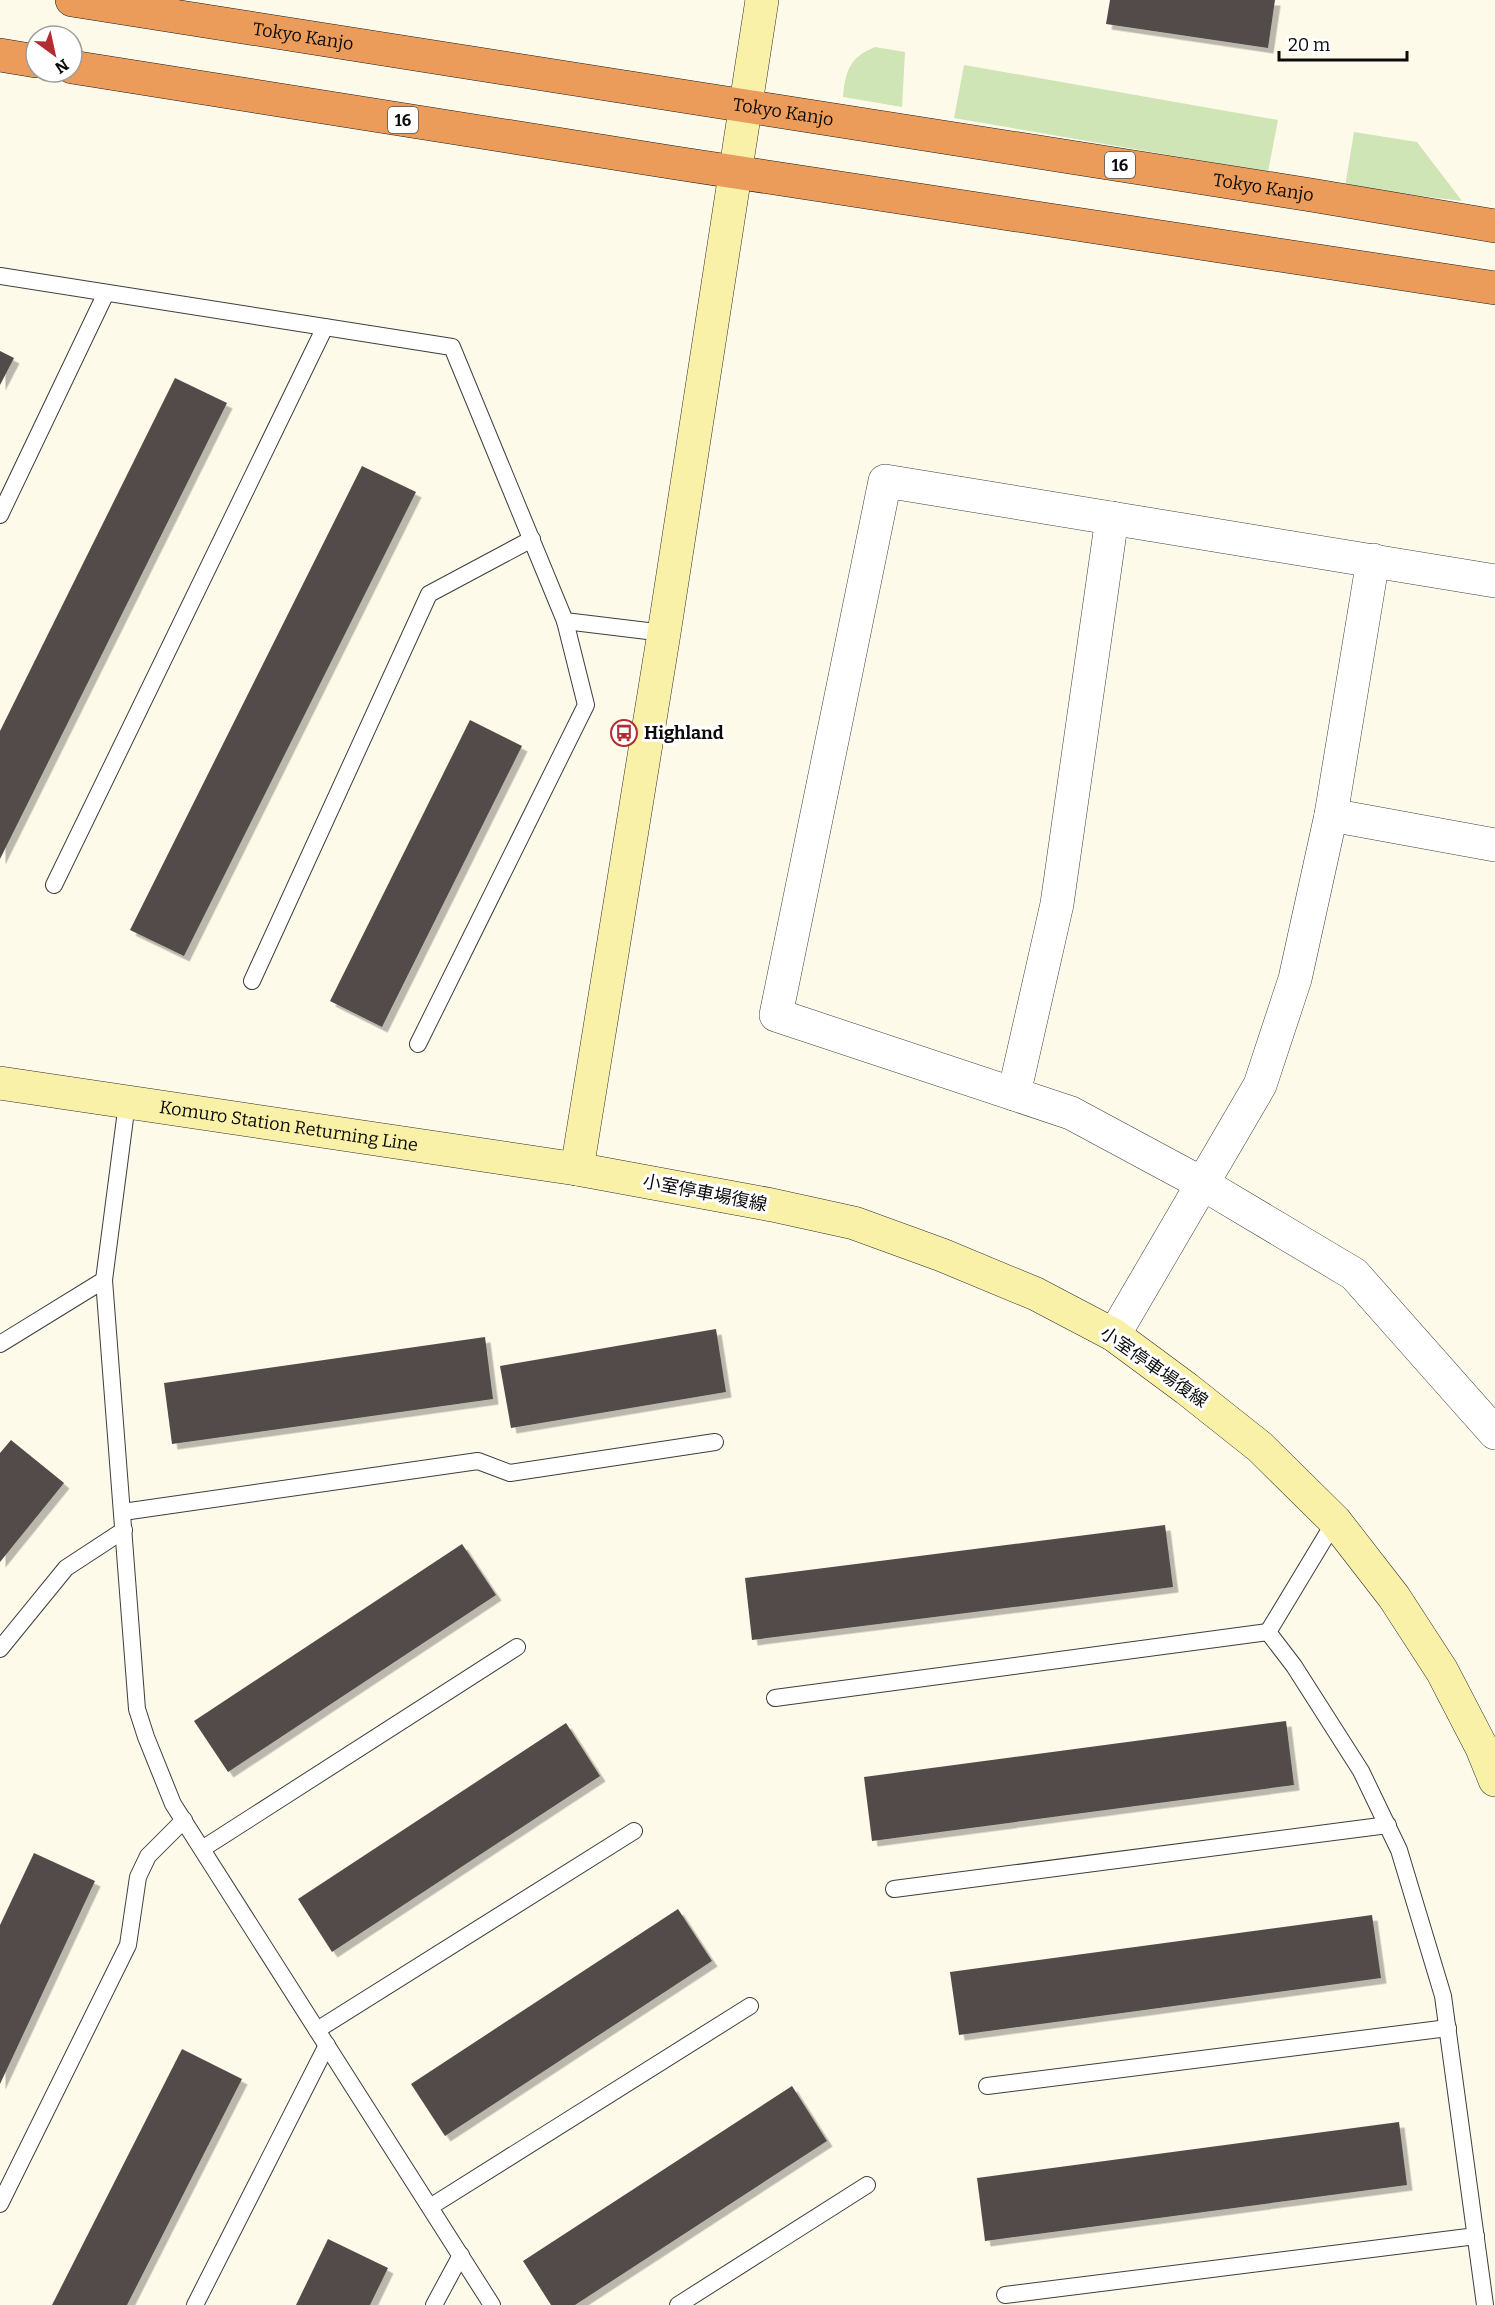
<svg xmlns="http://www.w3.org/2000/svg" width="1495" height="2305" font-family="Bitter,'Noto Sans JP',serif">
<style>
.green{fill:#cfe5b6}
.building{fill:#534c48;filter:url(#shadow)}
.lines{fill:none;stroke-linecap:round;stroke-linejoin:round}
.lane-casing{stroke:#3e3e3e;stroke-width:18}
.street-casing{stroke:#3e3e3e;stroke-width:34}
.secondary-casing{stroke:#2d2d2d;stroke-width:34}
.highway-casing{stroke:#1c1c1c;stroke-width:34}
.lane{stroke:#fff;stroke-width:16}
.street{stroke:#fff;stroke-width:33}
.secondary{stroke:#faf1a8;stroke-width:33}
.highway{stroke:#ec9c5a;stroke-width:33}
.labels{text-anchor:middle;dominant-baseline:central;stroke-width:6;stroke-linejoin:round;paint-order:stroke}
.shield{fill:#fff;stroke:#545454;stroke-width:1.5}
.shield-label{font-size:16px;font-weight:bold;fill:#0b0b0b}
.street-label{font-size:18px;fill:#0b0b0b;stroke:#fff}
.poi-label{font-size:18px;font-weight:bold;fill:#0b0b0b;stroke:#fff;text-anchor:start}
</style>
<defs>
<filter id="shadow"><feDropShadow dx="5.5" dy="5.5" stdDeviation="0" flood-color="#0004"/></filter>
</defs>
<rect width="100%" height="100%" fill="#fefaea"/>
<!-- green -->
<g class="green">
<path d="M875,47L905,52L902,107L843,97C845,71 850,57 875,47Z"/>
<polygon points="964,65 1278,120 1268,172 954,118"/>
<polygon points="1354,132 1417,142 1462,201 1345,187"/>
</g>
<!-- building -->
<g class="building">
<polygon points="1110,0 1275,0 1268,48 1106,24"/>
<polygon points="0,351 14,358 0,385"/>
<polygon points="175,378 227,403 0,859 0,731"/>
<polygon points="362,466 416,492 184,956 130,930"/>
<polygon points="470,720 522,746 382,1027 330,1001"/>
<polygon points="716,1329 726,1392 511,1428 500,1366"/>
<polygon points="485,1337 493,1399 172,1444 164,1383"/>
<polygon points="11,1440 64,1483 0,1562 0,1453"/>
<polygon points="1165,1525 1173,1587 752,1640 745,1578"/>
<polygon points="462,1544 496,1595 228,1772 194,1721"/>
<polygon points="1286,1721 1294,1785 872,1841 864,1777"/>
<polygon points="566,1723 600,1776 332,1952 298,1899"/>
<polygon points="34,1853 95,1881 0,2084 0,1925"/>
<polygon points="678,1909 712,1961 445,2136 411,2084"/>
<polygon points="1372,1915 1381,1978 959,2035 950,1972"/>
<polygon points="182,2049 242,2079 127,2305 52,2305"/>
<polygon points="792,2086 827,2141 575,2305 551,2305 523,2261"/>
<polygon points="1399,2122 1407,2185 985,2241 977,2178"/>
<polygon points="328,2239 388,2268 370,2305 296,2305"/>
</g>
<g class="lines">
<defs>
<g id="lane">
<polyline points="0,276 452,347 565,621 664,633"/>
<polyline points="0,515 106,293"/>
<polyline points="54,885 325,327"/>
<polyline points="252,981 429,594 532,539"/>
<polyline points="418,1044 586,705 565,621"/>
<polyline points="127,1103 104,1280 137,1709 146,1737 173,1804 492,2305"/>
<polyline points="0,1344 104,1280"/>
<polyline points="123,1512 478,1461 510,1473 715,1442"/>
<polyline points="1335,1521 1268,1632 1294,1666 1361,1771 1399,1850 1443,1996 1485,2305"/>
<polyline points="0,1649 66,1568 124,1530"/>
<polyline points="775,1698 1268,1632"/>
<polyline points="202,1849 517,1647"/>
<polyline points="894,1889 1388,1825"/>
<polyline points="317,2030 634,1831"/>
<polyline points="987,2086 1448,2028"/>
<polyline points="0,2204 128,1945 138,1877 148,1856 184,1820"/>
<polyline points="430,2207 750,2006"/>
<polyline points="1005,2295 1476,2236"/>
<polyline points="195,2305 327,2045"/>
<polyline points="434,2305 461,2255"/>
<polyline points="678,2305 867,2185"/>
</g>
<g id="street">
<polyline points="1495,581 885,481 776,1015 1071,1113 1203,1184 1354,1274 1495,1433"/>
<polyline points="1331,815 1495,845"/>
<polyline points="1014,1094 1057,904 1112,518"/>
<polyline points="1114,1335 1260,1085 1295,979 1331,815 1373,560"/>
</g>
<g id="secondary">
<path id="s1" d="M0,1083L577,1169L772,1205L854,1223L942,1255L1036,1294L1114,1335L1187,1389L1260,1447L1335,1521L1394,1597L1442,1671L1482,1748L1495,1780"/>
<polyline points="577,1169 664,633 762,0"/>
</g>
<g id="highway">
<path id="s2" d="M72,0L1311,195L1495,226"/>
<polyline points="0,55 36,61"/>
<polyline points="72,67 676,163 1495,288"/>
</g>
</defs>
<!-- lane casing -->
<use href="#lane" class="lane-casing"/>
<!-- street casing -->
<use href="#street" class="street-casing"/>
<!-- secondary casing -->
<use href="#secondary" class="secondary-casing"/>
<!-- highway casing -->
<use href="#highway" class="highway-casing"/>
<!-- lane -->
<use href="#lane" class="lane"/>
<!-- street -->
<use href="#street" class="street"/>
<!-- secondary -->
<use href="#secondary" class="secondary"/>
<!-- highway -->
<use href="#highway" class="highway"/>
</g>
<!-- icons -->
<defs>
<symbol id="bus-ring" viewBox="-11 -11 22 22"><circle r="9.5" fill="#fff" stroke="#b22c32" stroke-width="1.5"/><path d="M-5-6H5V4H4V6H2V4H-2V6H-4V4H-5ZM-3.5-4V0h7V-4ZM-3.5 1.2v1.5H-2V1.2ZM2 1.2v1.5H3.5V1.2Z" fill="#b22c32"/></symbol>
</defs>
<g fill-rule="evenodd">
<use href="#bus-ring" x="609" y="718" width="30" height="30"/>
</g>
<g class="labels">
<!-- shield labels -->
<g class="shield">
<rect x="388" y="107" width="30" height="26" rx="4.5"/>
<rect x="1105" y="152" width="30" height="26" rx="4.5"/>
</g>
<g class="shield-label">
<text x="403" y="120">16</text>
<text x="1120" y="165">16</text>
</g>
<!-- street labels -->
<g class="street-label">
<text stroke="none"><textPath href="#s2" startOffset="234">Tokyo Kanjo</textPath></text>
<text stroke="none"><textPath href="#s2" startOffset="720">Tokyo Kanjo</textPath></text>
<text stroke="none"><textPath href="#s2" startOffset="1206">Tokyo Kanjo</textPath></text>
<text stroke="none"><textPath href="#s1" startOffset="292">Komuro Station Returning Line</textPath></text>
<text transform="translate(705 1193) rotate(11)">小室停車場復線</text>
<text transform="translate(1154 1367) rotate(35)">小室停車場復線</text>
</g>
<!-- poi labels -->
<g class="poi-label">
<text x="644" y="733">Highland</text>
</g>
</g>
<!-- north arrow -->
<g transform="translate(54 54) rotate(147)"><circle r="28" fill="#ffffff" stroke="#9d9d9d" stroke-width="1.5"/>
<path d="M0-4.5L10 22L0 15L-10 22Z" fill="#b22c32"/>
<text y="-9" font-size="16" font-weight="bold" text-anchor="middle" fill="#0b0b0b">N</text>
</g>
<!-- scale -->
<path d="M1279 51v9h128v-9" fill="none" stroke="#0b0b0b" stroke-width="3"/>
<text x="1288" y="51" font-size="18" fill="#0b0b0b" stroke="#ffffff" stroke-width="4.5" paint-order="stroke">20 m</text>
</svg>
